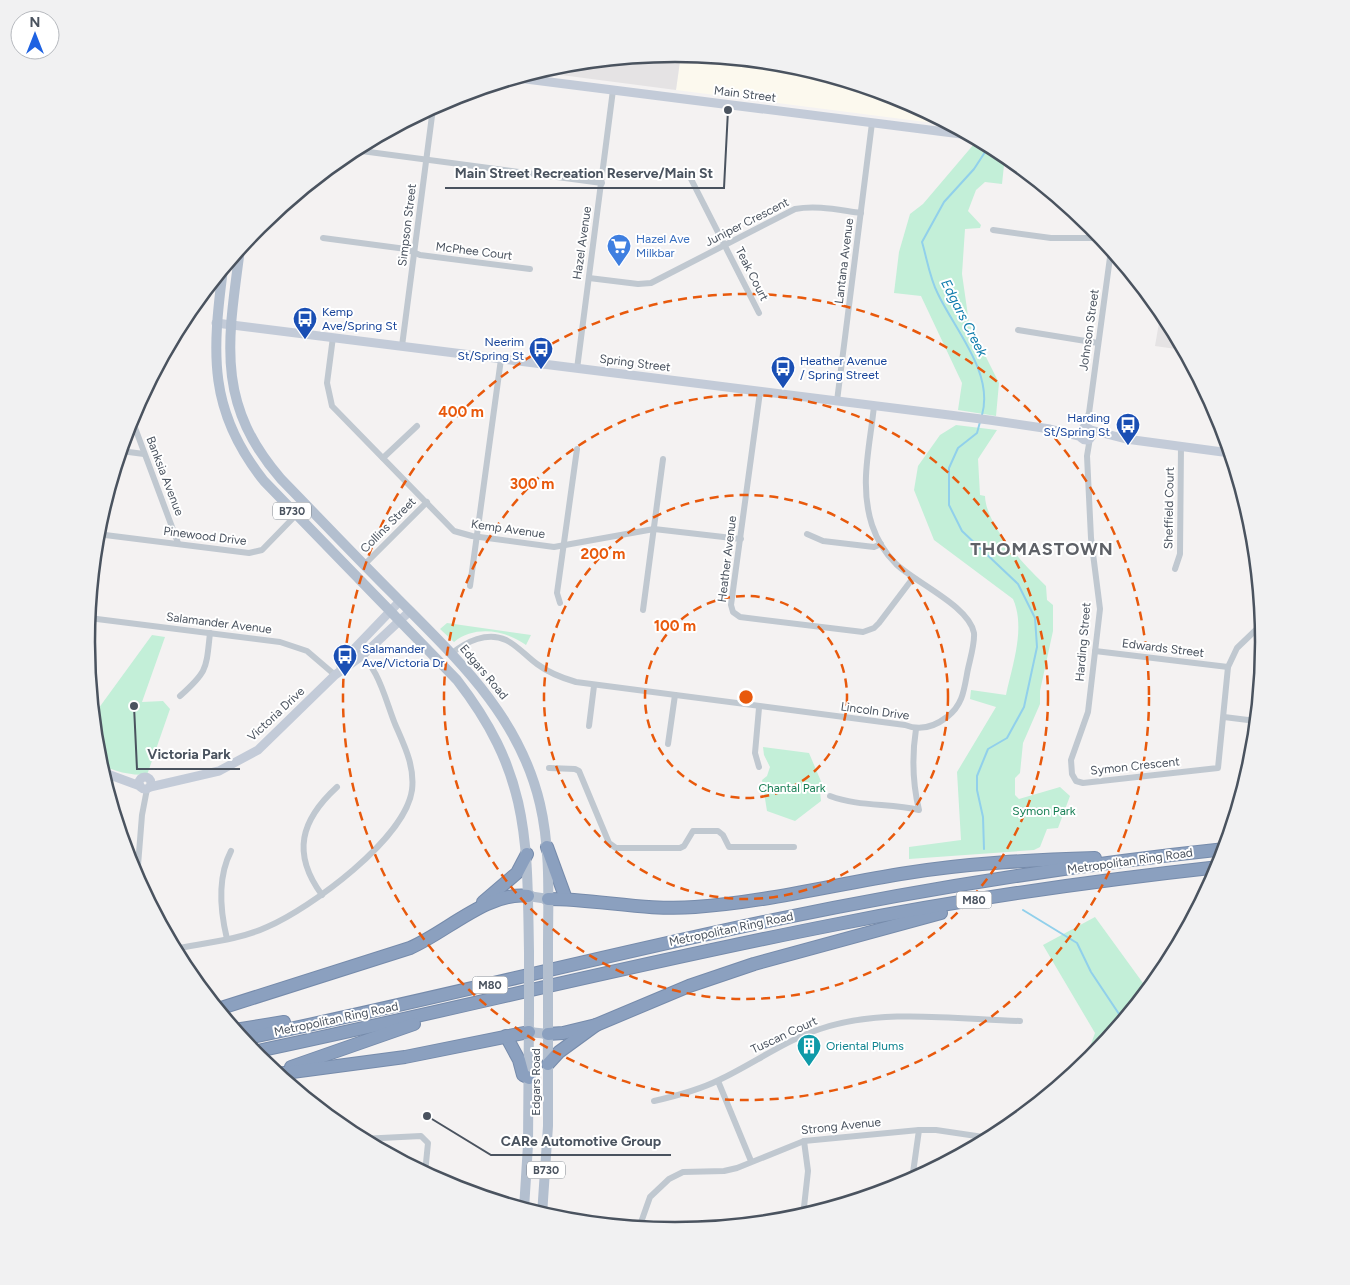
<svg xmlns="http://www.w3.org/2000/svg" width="1350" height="1285" font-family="Figtree,sans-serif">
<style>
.commercial{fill:#fcf9ee}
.education{fill:#e5e3e4}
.green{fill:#c3efd8}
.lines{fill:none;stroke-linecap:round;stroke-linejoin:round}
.stream{stroke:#91d0eb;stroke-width:2}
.highway-casing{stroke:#768bab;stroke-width:14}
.street{stroke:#c0c8d0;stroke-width:6}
.secondary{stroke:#c3cbd8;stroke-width:9}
.primary{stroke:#b3bfcf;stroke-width:10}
.highway{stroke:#8ba0bf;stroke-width:12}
.primary-bridge{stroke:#b3bfcf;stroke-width:10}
.ring{fill:none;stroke:#e8590c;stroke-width:2.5;stroke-dasharray:9 6}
.labels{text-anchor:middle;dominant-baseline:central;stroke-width:4;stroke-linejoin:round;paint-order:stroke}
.shield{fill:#fff;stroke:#80878f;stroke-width:1}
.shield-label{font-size:11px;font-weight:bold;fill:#4a535f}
.street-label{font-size:12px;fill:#4a535f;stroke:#fff}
.shop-label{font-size:12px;fill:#366cbe;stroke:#fff;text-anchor:start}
.transit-label{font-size:12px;fill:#164399;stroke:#fff;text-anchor:start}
.park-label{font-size:12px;fill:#1a8157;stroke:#fff}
.culture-label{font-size:12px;fill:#0d838f;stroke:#fff;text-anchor:start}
.water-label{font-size:14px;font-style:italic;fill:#0f7dad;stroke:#fff}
.district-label{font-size:18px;font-weight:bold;letter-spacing:1px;fill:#5e6167;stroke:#fff}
.rim{fill:none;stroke:#4a535f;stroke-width:2.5}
.centre{fill:#e8590c;stroke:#fff;stroke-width:2.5}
.ring-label{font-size:15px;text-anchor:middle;font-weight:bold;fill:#e8590c;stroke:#fff;stroke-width:4;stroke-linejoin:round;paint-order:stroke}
.leader{fill:none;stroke:#4a535f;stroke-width:2}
.callout-dot{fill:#4a535f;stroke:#fff;stroke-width:2}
.callout-label{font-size:14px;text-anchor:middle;font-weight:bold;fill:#4a535f;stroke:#fff;stroke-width:4;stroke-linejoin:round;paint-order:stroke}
</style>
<rect width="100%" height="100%" fill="#f4f2f2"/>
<!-- commercial -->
<polygon class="commercial" points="681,54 790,65 901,99 941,120 941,124 676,90"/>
<!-- education -->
<g class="education">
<polygon points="675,54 681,54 676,90 538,72 560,65"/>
<polygon points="1161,311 1165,316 1183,350 1155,346"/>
</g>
<!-- green -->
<g class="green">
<polygon points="974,144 987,145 1005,156 1002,184 985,182 976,190 968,211 981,225 980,228 965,229 962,274 969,323 999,383 996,416 958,410 962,383 921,296 894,293 899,252 910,214 923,204"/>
<path d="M956,425L997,430L978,459L980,495L985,496C986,526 1025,566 1046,586L1047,600L1053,605V631L1040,691V704L1023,743L1020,773L1015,778V795L1019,799L1060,787L1070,796L1058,828L1047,829L1040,847L1034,850L909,859V847L961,840L957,772L996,707L970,699L971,690L1006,695C1012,666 1026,628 1013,599L934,540L914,490L918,466L940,435Z"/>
<path d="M447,623L531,635L526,645C505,630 475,625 454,642L440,629Z"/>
<path d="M152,635L165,637L142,702L163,701L170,709L147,775C130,775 114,772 99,763L93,716Z"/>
<polygon points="763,747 809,753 823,786 820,791 821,801 795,821 767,811 762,780 767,776 770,767 764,755"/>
<polygon points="1095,917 1148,990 1091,1059 1083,1066 1095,1033 1043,945"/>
</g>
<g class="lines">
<!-- stream -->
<g class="stream">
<path d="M982,415C994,373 955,330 938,294C930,279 927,259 922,242L944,202L974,169L989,146"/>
<polyline points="980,422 977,433 958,448 949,468 949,505 962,531 1018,584 1035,618 1037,647 1024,707 1007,738 988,749 977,776 977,790 983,817 984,849"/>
<polyline points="1023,910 1077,943 1091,972 1123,1020"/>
</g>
<defs>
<g id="highway">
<polyline points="547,847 566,899"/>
<path d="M548,899C597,899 645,911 695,907C767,902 836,884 907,873C969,863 1032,860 1095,858"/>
<polyline points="483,902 517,873 527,854"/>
<path d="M218,1009L410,948C447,932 488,891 528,896"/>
<polyline points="235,1030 284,1022"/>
<polyline points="548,1034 563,1033 596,1025 689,986 754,964 941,913"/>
<polyline points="506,1036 519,1060 523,1075 529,1078"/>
<path d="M242,1039C420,1003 595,957 773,920C922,889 1073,865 1225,849"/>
<path d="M253,1052C448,1011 642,962 838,924C964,899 1092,881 1219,867"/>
<polyline points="548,1064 559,1052 596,1025"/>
<polyline points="291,1067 414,1024"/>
<polyline points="277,1074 405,1057 529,1032"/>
</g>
</defs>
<!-- highway casing -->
<use href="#highway" class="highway-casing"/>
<!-- street -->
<g class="street">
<polyline points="354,150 602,183"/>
<polyline points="691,179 759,313"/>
<polyline points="993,230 1051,238 1101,238"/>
<polyline points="323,238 406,249 420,255 530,269"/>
<path d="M589,278L638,284L651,283L795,209C817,205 838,210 861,213"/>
<polyline points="1018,330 1098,343"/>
<polyline points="333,337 327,383 332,406 454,531 472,536 554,547 654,529 741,539"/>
<polyline points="402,346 433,108"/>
<polyline points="577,369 613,90"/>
<polyline points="760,392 731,605 733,612 740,617 863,632 874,628 879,623 913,578"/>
<polyline points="837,401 872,123"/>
<polyline points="131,417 178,543"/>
<polyline points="1082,429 1089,413 1111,250"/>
<polyline points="1090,438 1087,456 1091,538 1100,609 1088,712 1071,760 1072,774 1076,781 1083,783 1218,768 1228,667 1237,648 1262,624"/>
<polyline points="121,451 144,454"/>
<polyline points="383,458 417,426"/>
<polyline points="97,534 249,553 262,550 296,515"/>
<polyline points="807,534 823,541 874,547 881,544"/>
<polyline points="364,565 427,502"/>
<polyline points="1175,569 1180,554 1181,446"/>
<polyline points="470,586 501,359"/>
<polyline points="560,603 557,593 577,449"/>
<polyline points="643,610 663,459"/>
<polyline points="89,618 280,642 307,651 335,675"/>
<polyline points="86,644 90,618"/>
<polyline points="1095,651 1228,667"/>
<path d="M452,653C466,642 487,631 506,640C517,645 527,657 537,664C549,673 562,678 576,682L905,725C920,731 934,727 947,717C962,706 964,691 967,674C969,662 975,645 974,633C969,606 916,583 896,564C885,553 877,540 872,525C859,485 870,446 874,406"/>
<path d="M180,696C208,671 206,669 210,633"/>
<polyline points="1224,717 1256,721"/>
<polyline points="589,726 594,686"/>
<polyline points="668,744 675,695"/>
<polyline points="759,767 755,753 759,708"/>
<polyline points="549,768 575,769 579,771 609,843 616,848 680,848 684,846 693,831 718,831 723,835 729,847 794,847"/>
<path d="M830,796C859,807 890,803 919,810C913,785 912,755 916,729"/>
<polyline points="137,878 142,815 147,789"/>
<path d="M322,895C291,853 301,820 337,787"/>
<path d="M227,939C220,910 217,878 231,851"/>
<path d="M174,949C204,943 239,940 267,927C311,908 405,839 412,790C415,766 404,745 395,724C385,699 378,664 354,649"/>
<polyline points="718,1081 751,1161"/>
<path d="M654,1101C676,1096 699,1090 719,1080C753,1064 784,1041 820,1029C881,1008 956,1019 1020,1021"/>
<polyline points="361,1139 421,1136 428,1143 425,1173"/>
<polyline points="912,1180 919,1130"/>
<polyline points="803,1216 808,1171 804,1141"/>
<polyline points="639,1228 650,1197 669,1179 683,1172 724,1171 737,1168 804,1141 919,1130 936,1130 990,1138"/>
</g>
<!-- secondary -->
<g class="secondary">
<polyline points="518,78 969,135"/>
<polyline points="216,323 989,420 1050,429 1082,437"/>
<circle cx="1086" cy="434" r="6"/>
<polyline points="1091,430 1126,439 1230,453"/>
<polyline points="341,667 354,649 400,601"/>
<polyline points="102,772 140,786"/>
<circle cx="145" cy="783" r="6"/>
<polyline points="150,787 219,771 258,750 335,675 363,655 410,611"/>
</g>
<!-- primary -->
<g class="primary">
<path d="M240,249C228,341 215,403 281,479C318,517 355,556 392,593C455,657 519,714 540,804C551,851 548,900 548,948"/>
<path d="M223,269C212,354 208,411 264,481L457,680C530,774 527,840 529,952"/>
<polyline points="528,896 548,899"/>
<polyline points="529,1032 548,1034"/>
<polyline points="524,1209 528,1145 529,1014"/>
<polyline points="542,1215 548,1126 548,1007"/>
</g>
<!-- highway -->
<use href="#highway" class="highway"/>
<!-- primary-bridge -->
<g class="primary-bridge">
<polyline points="548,1007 548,948"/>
<polyline points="529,1014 529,952"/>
</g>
</g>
<!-- distance rings -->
<g class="ring">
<circle cx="746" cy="697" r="101"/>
<circle cx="746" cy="697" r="202"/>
<circle cx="746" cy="697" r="302"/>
<circle cx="746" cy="697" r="403"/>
</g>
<!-- icons -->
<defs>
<symbol id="supermarket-pin" viewBox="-11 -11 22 30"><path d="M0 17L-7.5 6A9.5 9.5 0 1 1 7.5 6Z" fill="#3f7fe0" stroke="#fff"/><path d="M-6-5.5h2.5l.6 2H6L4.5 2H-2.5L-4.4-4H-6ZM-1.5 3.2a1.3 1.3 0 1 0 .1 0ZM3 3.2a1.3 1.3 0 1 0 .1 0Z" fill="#fff"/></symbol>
<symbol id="bus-pin" viewBox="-11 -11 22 30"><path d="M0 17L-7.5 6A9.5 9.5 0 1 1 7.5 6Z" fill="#1a4fb4" stroke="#fff"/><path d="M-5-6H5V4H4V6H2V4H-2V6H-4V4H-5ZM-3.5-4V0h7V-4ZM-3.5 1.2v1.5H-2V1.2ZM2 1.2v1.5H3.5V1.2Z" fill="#fff"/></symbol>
<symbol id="building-pin" viewBox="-11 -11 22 30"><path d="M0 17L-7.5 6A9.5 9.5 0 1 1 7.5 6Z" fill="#0f9aa8" stroke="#fff"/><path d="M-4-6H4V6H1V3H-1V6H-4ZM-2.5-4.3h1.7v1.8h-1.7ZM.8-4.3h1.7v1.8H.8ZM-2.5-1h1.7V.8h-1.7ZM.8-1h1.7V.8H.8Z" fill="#fff"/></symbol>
</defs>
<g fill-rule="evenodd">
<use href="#supermarket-pin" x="605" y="232" width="28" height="38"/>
<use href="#bus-pin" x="291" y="305" width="28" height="38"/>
<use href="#bus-pin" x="527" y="335" width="28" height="38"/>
<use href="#bus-pin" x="769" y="354" width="28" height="38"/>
<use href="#bus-pin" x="1114" y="411" width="28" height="38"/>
<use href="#bus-pin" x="331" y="642" width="28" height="38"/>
<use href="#building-pin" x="795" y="1032" width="28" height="38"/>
</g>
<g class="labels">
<!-- shield labels -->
<g class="shield">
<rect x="273" y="502.5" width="38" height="17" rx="4"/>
<rect x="956.5" y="891.5" width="35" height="17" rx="4"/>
<rect x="472.5" y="976.5" width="35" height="17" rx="4"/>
<rect x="527" y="1161.5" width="38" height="17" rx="4"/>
</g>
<g class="shield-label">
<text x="292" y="511">B730</text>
<text x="974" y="900">M80</text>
<text x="490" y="985">M80</text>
<text x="546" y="1170">B730</text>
</g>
<!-- street labels -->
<g class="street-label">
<text transform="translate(745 94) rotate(7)">Main Street</text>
<text transform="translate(747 222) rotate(-27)">Juniper Crescent</text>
<text transform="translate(407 225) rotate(-83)">Simpson Street</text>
<text transform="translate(582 243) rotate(-82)">Hazel Avenue</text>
<text transform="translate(474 251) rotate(7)">McPhee Court</text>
<text transform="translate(844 261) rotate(-83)">Lantana Avenue</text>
<text transform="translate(752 274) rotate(63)">Teak Court</text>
<text transform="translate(1089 330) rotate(-82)">Johnson Street</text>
<text transform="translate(635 363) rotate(7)">Spring Street</text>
<text transform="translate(165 476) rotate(69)">Banksia Avenue</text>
<text transform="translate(1169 508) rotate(-89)">Sheffield Court</text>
<text transform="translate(388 525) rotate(-45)">Collins Street</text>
<text transform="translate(508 529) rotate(8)">Kemp Avenue</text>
<text transform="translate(205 536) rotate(7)">Pinewood Drive</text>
<text transform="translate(727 559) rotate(-83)">Heather Avenue</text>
<text transform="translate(219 623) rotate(7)">Salamander Avenue</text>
<text transform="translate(1083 642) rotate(-85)">Harding Street</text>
<text transform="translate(1163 648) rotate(7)">Edwards Street</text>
<text transform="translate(484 672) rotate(50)">Edgars Road</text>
<text transform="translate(875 711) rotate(8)">Lincoln Drive</text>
<text transform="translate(276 714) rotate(-43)">Victoria Drive</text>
<text transform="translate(1135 766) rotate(-6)">Symon Crescent</text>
<text transform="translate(1130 861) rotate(-8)">Metropolitan Ring Road</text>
<text transform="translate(731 929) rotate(-12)">Metropolitan Ring Road</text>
<text transform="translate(336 1019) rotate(-12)">Metropolitan Ring Road</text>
<text transform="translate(784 1035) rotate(-25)">Tuscan Court</text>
<text transform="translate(536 1082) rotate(-90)">Edgars Road</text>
<text transform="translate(841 1126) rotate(-6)">Strong Avenue</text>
</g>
<!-- shop labels -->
<g class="shop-label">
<text x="636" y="239">Hazel Ave<tspan x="636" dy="14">Milkbar</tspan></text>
</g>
<!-- transit labels -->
<g class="transit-label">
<text x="322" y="312">Kemp<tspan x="322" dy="14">Ave/Spring St</tspan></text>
<text x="524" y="342" text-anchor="end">Neerim<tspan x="524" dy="14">St/Spring St</tspan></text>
<text x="800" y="361">Heather Avenue<tspan x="800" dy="14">/ Spring Street</tspan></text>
<text x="1110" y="418" text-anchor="end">Harding<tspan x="1110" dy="14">St/Spring St</tspan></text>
<text x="362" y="649">Salamander<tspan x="362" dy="14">Ave/Victoria Dr</tspan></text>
</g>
<!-- park labels -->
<g class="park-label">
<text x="792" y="788">Chantal Park</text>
<text x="1044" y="811">Symon Park</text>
</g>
<!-- culture labels -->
<g class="culture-label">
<text x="826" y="1046">Oriental Plums</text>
</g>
<!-- water labels -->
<g class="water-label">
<text transform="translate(964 318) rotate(63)">Edgars Creek</text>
</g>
<!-- district labels -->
<g class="district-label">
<text x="1042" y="549">THOMASTOWN</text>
</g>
</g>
<!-- crop -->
<path d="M0 0H1350V1285H0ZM95 642a580 580 0 1 1 1160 0a580 580 0 1 1-1160 0Z" fill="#f1f1f2" fill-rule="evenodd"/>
<path class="rim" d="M95 642a580 580 0 1 1 1160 0a580 580 0 1 1-1160 0Z"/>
<circle cx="746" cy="697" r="8" class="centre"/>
<g class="ring-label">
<text x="461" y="417">400 m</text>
<text x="532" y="489">300 m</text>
<text x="603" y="559">200 m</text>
<text x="675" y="631">100 m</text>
</g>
<!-- callouts -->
<path class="leader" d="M728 110L724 188H445M134 706L137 769H240M427 1116L491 1155H671"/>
<g class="callout-dot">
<circle cx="728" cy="110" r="5"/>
<circle cx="134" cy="706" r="5"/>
<circle cx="427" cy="1116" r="5"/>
</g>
<g class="callout-label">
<text x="584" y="178">Main Street Recreation Reserve/Main St</text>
<text x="189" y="759">Victoria Park</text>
<text x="581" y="1146">CARe Automotive Group</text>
</g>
<!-- north arrow -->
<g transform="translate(35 35)"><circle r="24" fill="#ffffff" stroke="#b7babf"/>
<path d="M0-4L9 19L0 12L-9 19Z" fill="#1e62e2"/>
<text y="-8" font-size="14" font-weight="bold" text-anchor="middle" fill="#4a535f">N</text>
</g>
</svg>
